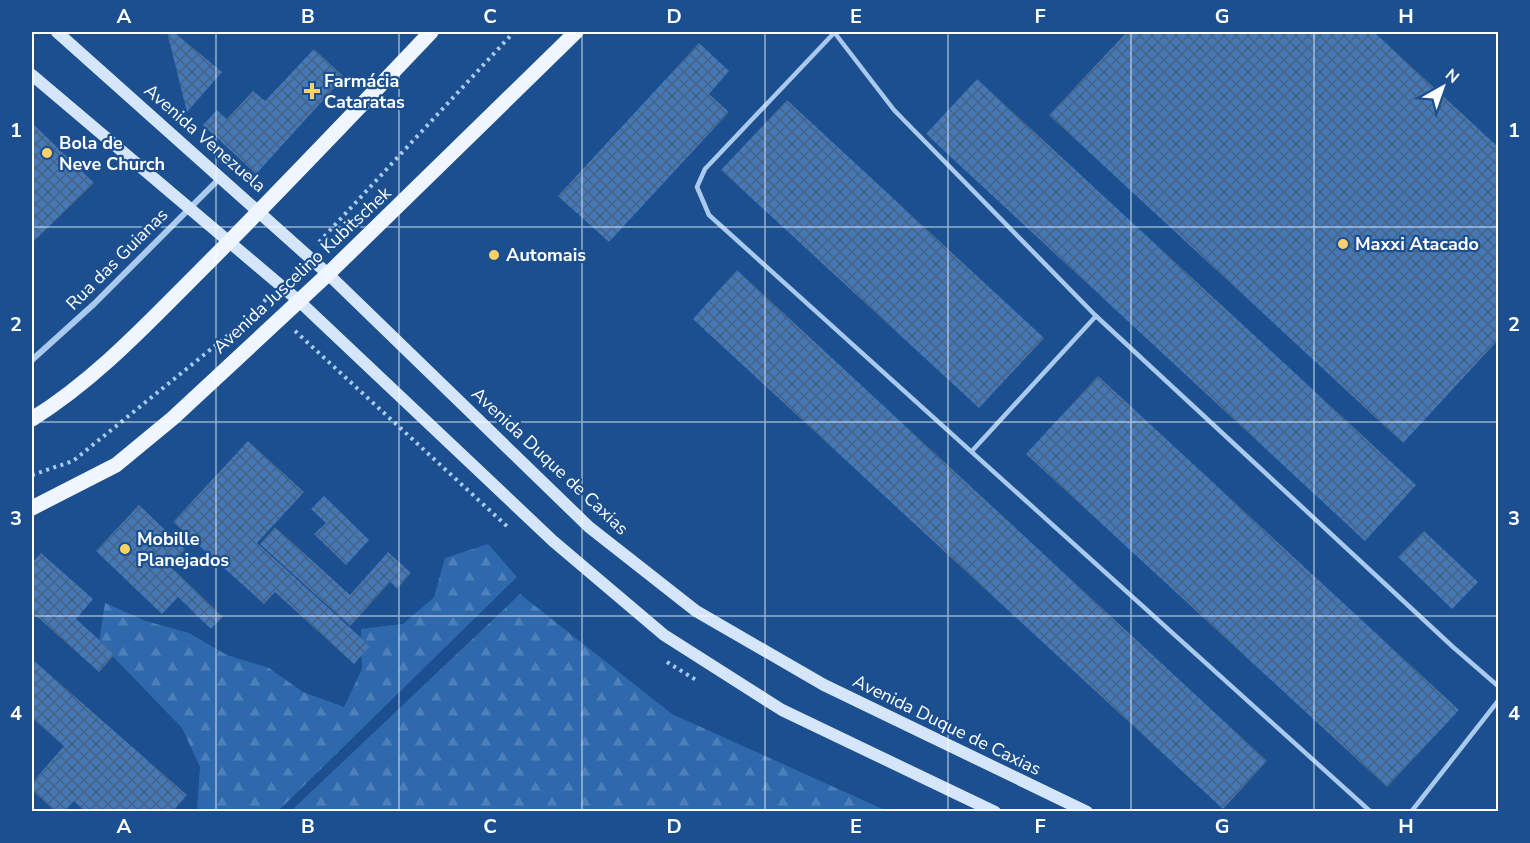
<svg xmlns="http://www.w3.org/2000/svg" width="1530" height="843" font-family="'Nunito Sans',sans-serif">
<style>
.forest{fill:url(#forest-firs)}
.building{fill:url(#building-cross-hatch)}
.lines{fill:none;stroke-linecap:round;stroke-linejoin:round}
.path{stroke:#a9c9ee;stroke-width:4;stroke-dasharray:3 4.5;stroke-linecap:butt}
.service{stroke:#a9c9ee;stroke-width:4.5}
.minor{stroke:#a9c9ee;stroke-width:6}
.secondary{stroke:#d6e6fa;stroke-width:12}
.primary{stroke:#f0f6ff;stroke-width:15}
.grid{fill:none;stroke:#fff;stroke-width:1.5;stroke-opacity:0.55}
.poi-dot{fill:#ffd166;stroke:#1b4f8f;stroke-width:2}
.labels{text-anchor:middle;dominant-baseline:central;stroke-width:4.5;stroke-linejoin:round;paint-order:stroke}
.poi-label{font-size:18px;font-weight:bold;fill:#fff;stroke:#1b4f8f;text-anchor:start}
.street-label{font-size:18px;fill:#fff;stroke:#1b4f8f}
.neatline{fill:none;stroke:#fff;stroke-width:2}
.grid-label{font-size:20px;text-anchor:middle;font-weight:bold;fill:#fff}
</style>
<defs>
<pattern id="forest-firs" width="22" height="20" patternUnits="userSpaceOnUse" patternTransform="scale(1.5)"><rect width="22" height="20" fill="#2e69ad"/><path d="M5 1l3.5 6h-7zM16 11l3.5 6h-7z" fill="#4d80b9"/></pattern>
<pattern id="building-cross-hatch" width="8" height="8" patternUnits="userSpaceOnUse" patternTransform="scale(1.5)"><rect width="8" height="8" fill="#4478b7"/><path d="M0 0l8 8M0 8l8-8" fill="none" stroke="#486282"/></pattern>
</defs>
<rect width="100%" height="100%" fill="#1b4f8f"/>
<!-- forest -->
<g class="forest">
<polygon points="488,544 517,577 278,811 194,811 197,809 200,767 182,728 99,642 105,603 146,621 189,633 227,655 269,668 303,692 344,707 362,669 361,629 403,624 434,597 445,558"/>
<polygon points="520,594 672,714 887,811 291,811"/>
</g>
<!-- building -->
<g class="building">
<polygon points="167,32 174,32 222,72 187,112"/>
<polygon points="1127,32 1374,32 1498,147 1498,340 1403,443 1049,115"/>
<polygon points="699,43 729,71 709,94 729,112 609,242 558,196"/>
<polygon points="314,49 344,77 256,174 203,125 217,110 227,119 253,91 265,101"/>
<polygon points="977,79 1416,485 1365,541 926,134"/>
<polygon points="787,100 1044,338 979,408 721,170"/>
<polygon points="32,123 94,183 32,243"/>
<polygon points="737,270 1267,761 1223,809 693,319"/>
<polygon points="1098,376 1459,710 1387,787 1026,454"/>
<polygon points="248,441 304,492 257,543 370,646 354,664 275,592 264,604 173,522"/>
<polygon points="324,496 369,540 346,565 314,534 326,523 311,509"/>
<polygon points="139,505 185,549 170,566 223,617 211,629 178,597 162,614 96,551"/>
<polygon points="275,527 350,595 388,552 411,573 397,589 390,582 350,626 260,544"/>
<polygon points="1424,531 1478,582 1452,609 1398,557"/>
<polygon points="41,553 93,599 76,619 115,654 99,672 32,612 32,563"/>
<polygon points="32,659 187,795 172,812 86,812 74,801 64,812 56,812 32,790 32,783 64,746 32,718"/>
</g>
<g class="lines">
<!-- path -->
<g class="path">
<polyline points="319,242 514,32"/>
<polyline points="254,313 267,298"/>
<polyline points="295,331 510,529"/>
<polyline points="32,475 73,461 237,328"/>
<polyline points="667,662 696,680"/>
</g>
<!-- service -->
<g class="service">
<polyline points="834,32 894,110 1096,316 1453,647 1498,686"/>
<polyline points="834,33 705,169 697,187 709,215 1371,812"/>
<polyline points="972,451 1096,316"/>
<polyline points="1411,812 1498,701"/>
</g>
<!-- minor -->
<polyline class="minor" points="32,360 94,304 221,177"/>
<!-- secondary -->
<g class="secondary">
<polyline points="57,32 328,274 589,527 696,611 824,685 1087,812"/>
<polyline points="32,75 299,301 553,541 664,635 782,710 995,812"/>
</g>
<!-- primary -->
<g class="primary">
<path d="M32,419C95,380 147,324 199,272C278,193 355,112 431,32"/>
<polyline points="32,508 116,465 173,418 328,274 576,32"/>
</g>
</g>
<!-- grid -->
<path class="grid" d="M216,32V812M399,32V812M582,32V812M765,32V812M948,32V812M1131,32V812M1314,32V812M32,227H1498M32,422H1498M32,616H1498"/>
<!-- markers -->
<g class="poi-dot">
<path d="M309 82h6v6h6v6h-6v6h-6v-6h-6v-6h6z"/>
<circle cx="47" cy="153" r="6"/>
<circle cx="1343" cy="244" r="6"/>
<circle cx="494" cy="255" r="6"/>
<circle cx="125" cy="549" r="6"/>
</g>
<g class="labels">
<!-- poi labels -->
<g class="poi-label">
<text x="324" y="81">Farmácia<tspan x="324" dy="21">Cataratas</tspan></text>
<text x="59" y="143">Bola de<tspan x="59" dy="21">Neve Church</tspan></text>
<text x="1355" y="244">Maxxi Atacado</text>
<text x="506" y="255">Automais</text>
<text x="137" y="539">Mobille<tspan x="137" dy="21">Planejados</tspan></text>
</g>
<!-- street labels -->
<g class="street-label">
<text transform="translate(205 138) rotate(41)">Avenida Venezuela</text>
<text transform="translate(117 259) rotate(-45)">Rua das Guianas</text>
<text transform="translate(302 270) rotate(-43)">Avenida Juscelino Kubitschek</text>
<text transform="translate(550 461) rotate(43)">Avenida Duque de Caxias</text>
<text transform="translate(947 725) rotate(26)">Avenida Duque de Caxias</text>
</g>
</g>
<!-- border -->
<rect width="1530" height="843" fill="none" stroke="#1b4f8f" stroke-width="66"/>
<!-- north arrow -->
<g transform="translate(1443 87) rotate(40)" stroke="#1b4f8f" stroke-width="4.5" paint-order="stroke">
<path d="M0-4.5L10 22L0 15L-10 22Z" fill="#ffffff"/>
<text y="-9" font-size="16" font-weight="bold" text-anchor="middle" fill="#ffffff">N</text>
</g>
<rect x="33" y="33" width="1464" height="777" class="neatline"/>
<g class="grid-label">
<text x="124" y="23">A</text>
<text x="308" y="23">B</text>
<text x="490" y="23">C</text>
<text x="674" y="23">D</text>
<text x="856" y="23">E</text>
<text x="1040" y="23">F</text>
<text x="1222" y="23">G</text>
<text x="1406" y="23">H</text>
<text x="16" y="137">1</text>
<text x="1514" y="137">1</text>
<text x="16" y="331">2</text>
<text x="1514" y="331">2</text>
<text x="16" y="525">3</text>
<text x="1514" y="525">3</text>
<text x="16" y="720">4</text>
<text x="1514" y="720">4</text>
<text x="124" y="833">A</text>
<text x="308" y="833">B</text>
<text x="490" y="833">C</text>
<text x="674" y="833">D</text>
<text x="856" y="833">E</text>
<text x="1040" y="833">F</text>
<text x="1222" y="833">G</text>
<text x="1406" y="833">H</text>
</g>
</svg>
